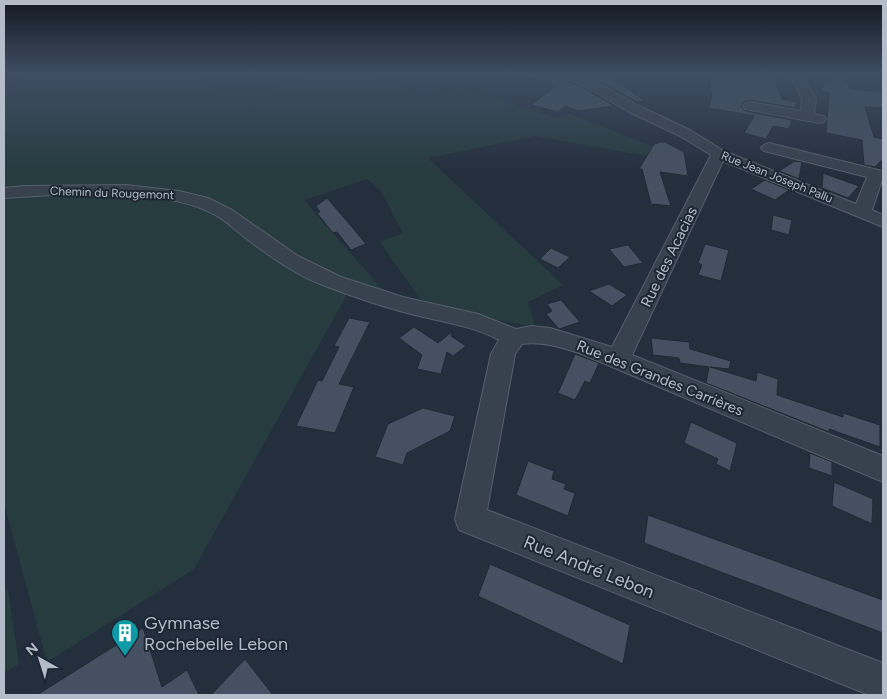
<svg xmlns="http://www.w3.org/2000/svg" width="887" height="699" font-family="Figtree,sans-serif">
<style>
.green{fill:#263c3f}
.building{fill:#455162;stroke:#1f2835}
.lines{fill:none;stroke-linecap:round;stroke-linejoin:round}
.minor-casing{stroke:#565f6c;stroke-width:2}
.minor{fill:#38414e;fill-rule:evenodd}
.labels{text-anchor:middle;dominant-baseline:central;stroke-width:4;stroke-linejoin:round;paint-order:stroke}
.far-street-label{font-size:12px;fill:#b4bcc9;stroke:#1d2633}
.street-label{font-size:15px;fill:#b4bcc9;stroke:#1d2633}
.near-street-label{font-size:18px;fill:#b4bcc9;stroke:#1d2633}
.near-poi-label{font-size:18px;fill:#b4bcc9;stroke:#1d2633;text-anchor:start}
</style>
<rect width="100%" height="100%" fill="#242f3e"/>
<!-- green -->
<g class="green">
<polygon points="33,74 198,74 211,90 259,92 304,79 297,74 376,74 377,86 394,81 421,99 461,88 561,119 568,113 668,153 663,159 536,136 428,158 563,285 528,302 535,327 425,306 380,242 403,233 381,191 367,179 304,200 389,297 349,291 194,569 47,662 4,503 4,200 10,192 4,192 4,93"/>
<polygon points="8,589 19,664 4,673 4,591"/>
</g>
<!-- building -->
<g class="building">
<polygon points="529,74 558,74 561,79 584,88 614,106 578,111 566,106 558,112 531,105 556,86 529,76"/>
<polygon points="583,74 606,74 645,101 637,102 594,78"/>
<polygon points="710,74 751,79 750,74 774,77 782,99 797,102 795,108 750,100 743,102 741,107 745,111 792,120 789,129 773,126 766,139 744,133 754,116 709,108 712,93 711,93"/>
<polygon points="837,74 841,74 850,89 883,92 883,108 865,107 874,137 883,139 883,159 875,167 864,165 862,140 826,133 829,93 820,90"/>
<polygon points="661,142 665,142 684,152 688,176 660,172 671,206 651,204 642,169 639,169 654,144"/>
<polygon points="795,161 802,162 799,179 779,171"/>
<polygon points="823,173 859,186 848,198 822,188"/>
<polygon points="765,180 789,190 775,200 751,189"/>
<polygon points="327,198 352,227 366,244 351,250 337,232 333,233 317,213 320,212 316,206"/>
<polygon points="773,215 792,220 789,235 771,230"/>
<polygon points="705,244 729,250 721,281 698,275 702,265 698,263"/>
<polygon points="628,245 643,263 624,267 609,249"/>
<polygon points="551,248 570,257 558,268 540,259"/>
<polygon points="609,284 627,295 612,306 589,291"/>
<polygon points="561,300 580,322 559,329 546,314 552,311 547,304"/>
<polygon points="349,318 370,322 339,384 354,387 335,433 296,426 318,380 322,381 339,347 334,346"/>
<polygon points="414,327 438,343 453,331 451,336 466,346 453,356 447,352 441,374 417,369 422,355 399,338"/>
<polygon points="651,338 689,342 690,349 731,361 729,369 710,367 756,381 757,372 778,379 777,395 843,417 843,413 880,425 880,447 829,429 829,432 706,383 709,367 680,363 679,358 653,355"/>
<polygon points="575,354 599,363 590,383 585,381 575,400 558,393"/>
<polygon points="423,408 455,416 450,431 407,453 403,465 375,457 388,424"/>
<polygon points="691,422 737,443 730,471 716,464 718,459 684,443"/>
<polygon points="810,453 832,462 832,476 809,468"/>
<polygon points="528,461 554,471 552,479 566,484 564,489 575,493 568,516 516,495"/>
<polygon points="834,482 873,499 872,524 832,506"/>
<polygon points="648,515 883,600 883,633 644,543"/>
<polygon points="490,564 630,625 623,664 478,596"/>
<polygon points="143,628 162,687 187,670 199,695 37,695"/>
<polygon points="245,659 273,695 211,695"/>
</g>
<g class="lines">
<defs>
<g id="minor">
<path d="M560,74H577L593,80L639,106L690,130L724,151L856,204L867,177L764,151L761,148L764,145L769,143L882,171L883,177L872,210L883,215V227L723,161L632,355L883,456V482L579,353C560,347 542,341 522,344L515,354L487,510L883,663V695H869L459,530L455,519L491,354L499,340C473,326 443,322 415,315C386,308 357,298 328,287C299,277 272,258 247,239C237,232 228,222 217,216C167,186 61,194 4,198V188L24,186L126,185L179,191L208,198L232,210L298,256L341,277L403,297L478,314L516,329L532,326L550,328L612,347L711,155L680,136L629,112L585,86L562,77Z"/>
<polygon points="790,74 802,74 816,99 814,114 824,116 826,119 824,122 819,123 745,109 743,106 745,103 750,102 801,111 802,99"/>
</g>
</defs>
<!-- minor casing -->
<use href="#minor" class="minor-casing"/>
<!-- minor -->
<use href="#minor" class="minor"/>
</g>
<!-- sky -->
<linearGradient id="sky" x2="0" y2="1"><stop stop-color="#141a22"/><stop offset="0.43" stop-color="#3f4d63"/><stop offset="1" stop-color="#3f4d63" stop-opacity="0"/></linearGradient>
<rect width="887" height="172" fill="url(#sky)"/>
<!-- icons -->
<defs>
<symbol id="building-pin" viewBox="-11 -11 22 30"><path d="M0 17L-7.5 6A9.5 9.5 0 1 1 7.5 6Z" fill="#0f9aa8" stroke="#1d2633"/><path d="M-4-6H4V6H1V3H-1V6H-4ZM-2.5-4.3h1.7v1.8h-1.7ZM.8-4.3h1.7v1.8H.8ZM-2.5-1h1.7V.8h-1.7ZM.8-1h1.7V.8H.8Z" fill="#fff"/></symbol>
</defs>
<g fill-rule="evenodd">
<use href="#building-pin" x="109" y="617" width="32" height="43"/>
</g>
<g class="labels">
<!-- far-street labels -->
<g class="far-street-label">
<text transform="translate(777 177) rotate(22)">Rue Jean Joseph Pallu</text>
<text transform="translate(112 193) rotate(2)">Chemin du Rougemont</text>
</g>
<!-- street labels -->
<g class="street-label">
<text transform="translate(669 257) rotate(-64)">Rue des Acacias</text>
<text transform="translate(660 378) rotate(22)">Rue des Grandes Carrières</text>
</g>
<!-- near-street labels -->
<g class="near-street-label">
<text transform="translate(589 567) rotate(22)">Rue André Lebon</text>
</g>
<!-- near-poi labels -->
<g class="near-poi-label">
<text x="144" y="623">Gymnase<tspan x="144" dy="21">Rochebelle Lebon</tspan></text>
</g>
</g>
<!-- border -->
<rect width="887" height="699" fill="none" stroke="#b4bcc9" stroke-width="10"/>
<!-- north arrow -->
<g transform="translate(40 659) rotate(321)" stroke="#1d2633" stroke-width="4" paint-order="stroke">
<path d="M0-4L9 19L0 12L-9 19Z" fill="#b4bcc9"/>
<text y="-8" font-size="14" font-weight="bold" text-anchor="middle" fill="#b4bcc9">N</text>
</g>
</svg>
